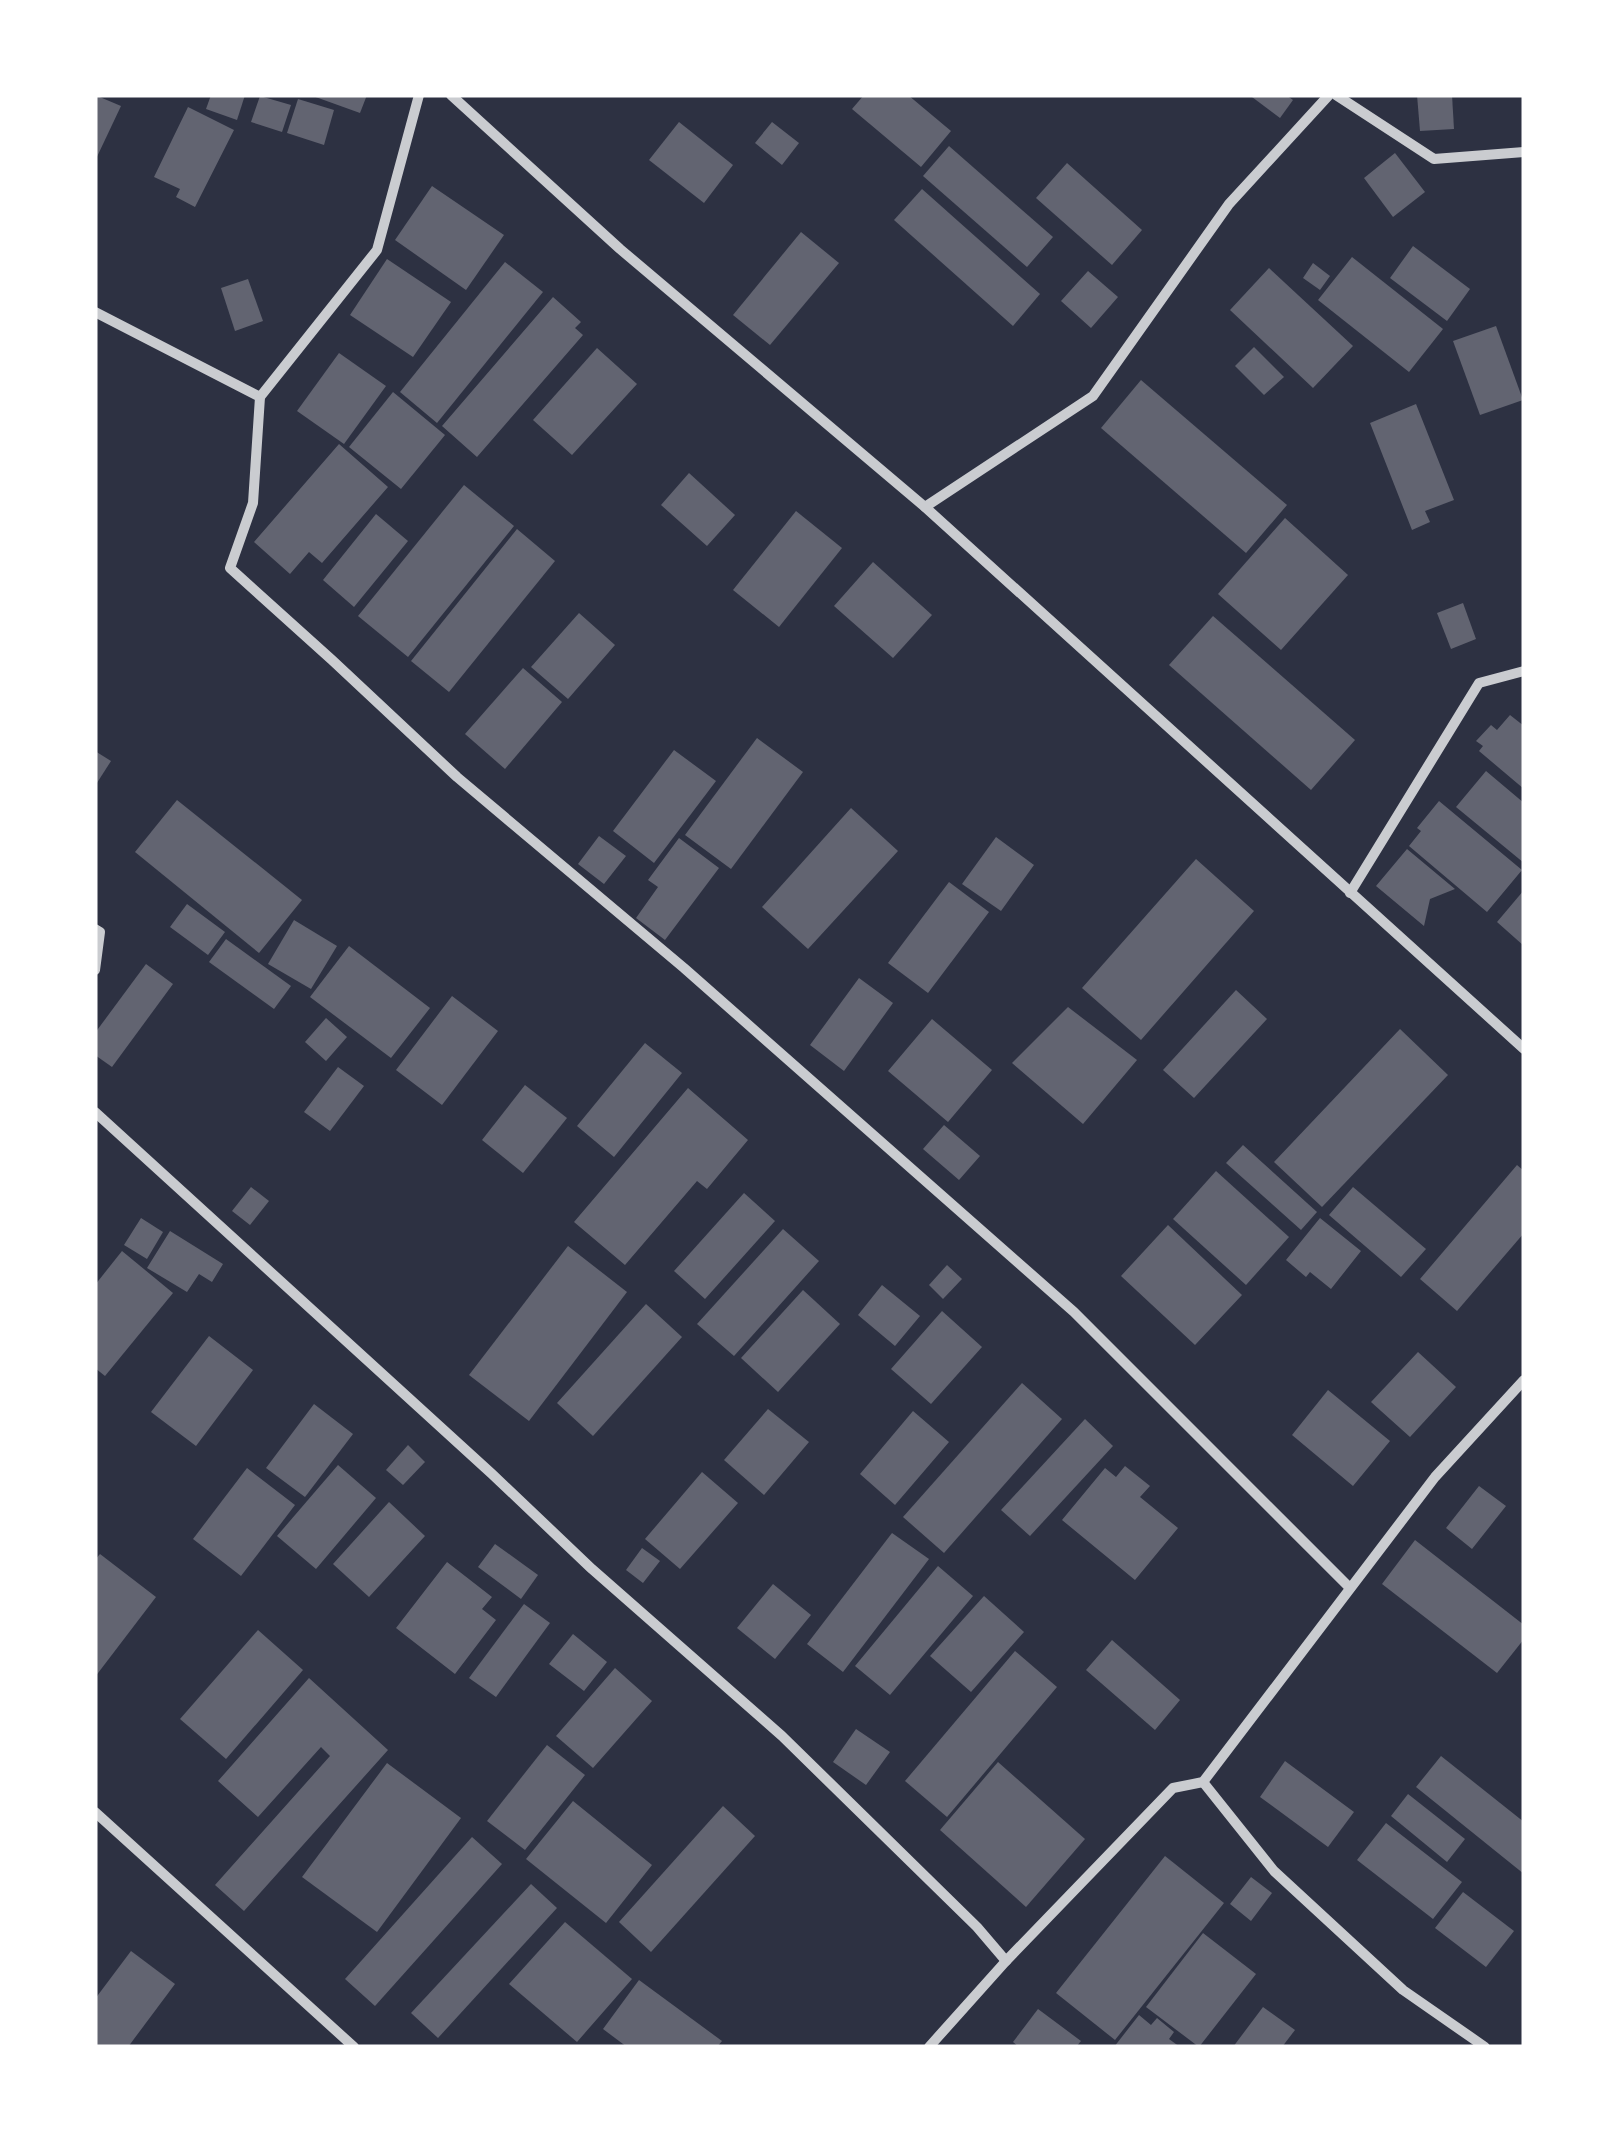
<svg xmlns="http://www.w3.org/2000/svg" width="1619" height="2142" font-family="'Exo 2',sans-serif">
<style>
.building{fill:#626471}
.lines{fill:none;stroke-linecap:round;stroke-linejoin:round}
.minor{stroke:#caccd0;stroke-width:10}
</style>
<rect width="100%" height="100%" fill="#2d3142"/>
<!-- building -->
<g class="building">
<polygon points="95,95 121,106 95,161"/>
<polygon points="211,95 245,95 237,120 206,109"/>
<polygon points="310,95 367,95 360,113"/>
<polygon points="864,95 908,95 951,131 921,167 852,109"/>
<polygon points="1254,95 1286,95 1293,100 1280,118 1252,97"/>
<polygon points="1417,95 1452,95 1454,129 1420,131"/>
<polygon points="260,96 291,105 282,132 251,122"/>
<polygon points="298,99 334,110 324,145 287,133"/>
<polygon points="188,107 234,130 195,207 176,197 180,189 154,177"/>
<polygon points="679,122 733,165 704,203 649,160"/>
<polygon points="772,122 799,143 782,165 755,143"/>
<polygon points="949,146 1053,237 1027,267 923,176"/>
<polygon points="1395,153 1425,192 1393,217 1364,178"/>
<polygon points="1067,163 1142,230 1112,265 1036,198"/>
<polygon points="432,186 504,235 466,290 395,240"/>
<polygon points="922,189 1040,294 1013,326 894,220"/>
<polygon points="801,232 839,263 770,345 733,315"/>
<polygon points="1413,246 1470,289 1447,321 1390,278"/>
<polygon points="1352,257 1443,329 1409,372 1318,300"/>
<polygon points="387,259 451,302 413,357 350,315"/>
<polygon points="505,262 543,292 437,423 400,392"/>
<polygon points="1313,263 1330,276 1320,290 1303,278"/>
<polygon points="1269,268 1353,346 1313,388 1230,310"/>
<polygon points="1088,271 1118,297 1091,328 1061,301"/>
<polygon points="248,279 263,321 235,331 221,288"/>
<polygon points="553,297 581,322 575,328 583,335 477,457 442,426"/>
<polygon points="1496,326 1523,400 1480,415 1453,341"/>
<polygon points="1254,347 1284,377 1264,395 1235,366"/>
<polygon points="597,348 637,384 572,455 533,420"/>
<polygon points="339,353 386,386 344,444 297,411"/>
<polygon points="1141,380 1287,505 1246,553 1101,428"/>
<polygon points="393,392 445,435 401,489 349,447"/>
<polygon points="1416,404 1454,500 1425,511 1430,522 1412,530 1370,423"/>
<polygon points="339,444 388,487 322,563 309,552 290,574 254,542"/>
<polygon points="689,473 735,515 707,546 661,505"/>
<polygon points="464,485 514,526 408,657 358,616"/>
<polygon points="796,511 842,548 779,627 733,590"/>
<polygon points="376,514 408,541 354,607 323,580"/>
<polygon points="1285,518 1348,575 1281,650 1218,594"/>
<polygon points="517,529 555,561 449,692 411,661"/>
<polygon points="873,562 932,615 893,658 834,606"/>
<polygon points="1463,603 1476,639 1451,649 1437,613"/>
<polygon points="579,613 615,645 568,699 531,667"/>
<polygon points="1213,616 1355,740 1311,790 1169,665"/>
<polygon points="523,668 562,702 505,769 465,734"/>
<polygon points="1510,715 1524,726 1524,789 1479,751 1483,746 1476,741 1491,725 1497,730"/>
<polygon points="757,738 803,772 731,869 685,835"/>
<polygon points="674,750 716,781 654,863 613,831"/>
<polygon points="95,751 111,761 95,786"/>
<polygon points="1486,771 1524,803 1524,863 1456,807"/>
<polygon points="177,800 302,900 259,953 135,852"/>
<polygon points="1439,801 1522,870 1487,912 1409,846 1421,831 1417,828"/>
<polygon points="851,808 898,851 808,949 762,907"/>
<polygon points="599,836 626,856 604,884 578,864"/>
<polygon points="996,837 1034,865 1001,911 962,884"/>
<polygon points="679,838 719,868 665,940 636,918 658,887 648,880"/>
<polygon points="1407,849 1455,889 1430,899 1424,926 1376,886"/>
<polygon points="1196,859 1254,911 1141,1040 1082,988"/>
<polygon points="949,882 989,912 928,993 888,963"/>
<polygon points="1524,890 1524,946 1497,922"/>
<polygon points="187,904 225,932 208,955 170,927"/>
<polygon points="294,920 337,946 311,989 268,964"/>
<polygon points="226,939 291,986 274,1009 209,962"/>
<polygon points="349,946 430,1008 391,1058 310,997"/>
<polygon points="146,964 173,984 112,1067 95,1055 95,1033"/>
<polygon points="859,978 893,1003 844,1071 810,1045"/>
<polygon points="1236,990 1267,1019 1194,1098 1163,1070"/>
<polygon points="452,996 498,1031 442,1105 396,1070"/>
<polygon points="1068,1007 1137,1060 1083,1124 1012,1063"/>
<polygon points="326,1018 347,1037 326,1061 305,1042"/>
<polygon points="932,1019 992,1070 948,1122 888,1071"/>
<polygon points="1400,1029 1448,1075 1322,1207 1274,1162"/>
<polygon points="645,1043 682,1073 614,1157 577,1126"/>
<polygon points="338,1067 364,1086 330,1131 304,1112"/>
<polygon points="525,1085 567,1118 523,1173 482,1140"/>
<polygon points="688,1088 748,1140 707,1189 697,1181 625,1265 574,1222"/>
<polygon points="944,1125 980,1156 959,1180 923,1149"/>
<polygon points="1243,1145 1317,1212 1301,1230 1226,1163"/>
<polygon points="1517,1165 1524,1171 1524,1233 1457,1311 1420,1279"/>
<polygon points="1216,1171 1289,1237 1246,1285 1173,1219"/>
<polygon points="251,1187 269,1201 250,1225 232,1211"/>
<polygon points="1353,1187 1426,1249 1401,1277 1329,1215"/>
<polygon points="744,1193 775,1221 705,1299 674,1271"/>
<polygon points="141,1218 163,1232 147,1259 124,1245"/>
<polygon points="1320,1218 1361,1251 1331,1289 1310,1272 1306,1277 1286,1260"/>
<polygon points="1168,1225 1242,1295 1195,1345 1121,1276"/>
<polygon points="783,1229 819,1261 734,1356 697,1324"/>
<polygon points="170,1231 223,1264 212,1282 199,1274 187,1292 147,1268"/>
<polygon points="568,1246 627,1292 529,1421 469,1375"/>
<polygon points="122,1251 173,1293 105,1376 95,1368 95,1285"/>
<polygon points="947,1265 962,1279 943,1299 929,1285"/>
<polygon points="882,1285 920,1316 895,1346 858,1315"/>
<polygon points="803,1290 840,1324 778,1392 741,1358"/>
<polygon points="646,1304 682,1337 593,1436 557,1403"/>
<polygon points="942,1311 982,1347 931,1404 891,1369"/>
<polygon points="209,1336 253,1370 196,1446 151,1412"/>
<polygon points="1418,1352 1456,1387 1410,1437 1371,1402"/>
<polygon points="1022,1383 1062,1419 944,1553 903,1517"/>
<polygon points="1328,1390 1390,1441 1353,1486 1292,1435"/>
<polygon points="314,1404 353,1434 305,1497 266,1468"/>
<polygon points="768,1409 809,1442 764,1495 724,1460"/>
<polygon points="913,1411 949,1442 895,1505 860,1474"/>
<polygon points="1085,1419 1113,1446 1030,1536 1001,1510"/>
<polygon points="408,1445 425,1462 403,1485 386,1470"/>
<polygon points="338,1465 376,1498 316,1569 277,1536"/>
<polygon points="1125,1466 1150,1486 1140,1497 1178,1528 1135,1580 1062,1520 1105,1468 1116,1477"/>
<polygon points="247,1468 295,1505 241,1576 193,1539"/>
<polygon points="702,1472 738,1503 680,1569 645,1539"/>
<polygon points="1479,1486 1506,1506 1472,1549 1446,1528"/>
<polygon points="389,1502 425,1536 369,1597 333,1564"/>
<polygon points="892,1533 929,1559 843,1672 807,1644"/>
<polygon points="1415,1540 1524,1625 1524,1639 1497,1673 1382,1584"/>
<polygon points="495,1544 538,1575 521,1599 478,1567"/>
<polygon points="642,1548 660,1561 643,1583 626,1570"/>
<polygon points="100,1554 156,1597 95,1677 95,1560"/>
<polygon points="447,1562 492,1597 482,1609 496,1620 455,1674 396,1628"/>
<polygon points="938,1566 973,1596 890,1695 855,1666"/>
<polygon points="773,1584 811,1615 775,1659 737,1628"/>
<polygon points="984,1596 1024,1632 971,1692 930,1656"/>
<polygon points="524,1604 550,1623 496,1697 469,1678"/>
<polygon points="258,1630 303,1670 226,1759 180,1719"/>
<polygon points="573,1634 607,1662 584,1691 549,1664"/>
<polygon points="1112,1640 1180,1700 1155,1730 1086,1670"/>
<polygon points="1015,1651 1057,1687 947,1817 905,1781"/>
<polygon points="615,1668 652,1701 593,1768 556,1736"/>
<polygon points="309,1678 388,1750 244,1911 215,1885 330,1756 321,1747 258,1817 218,1781"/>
<polygon points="856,1729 890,1752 866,1785 833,1762"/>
<polygon points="547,1745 585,1775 525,1850 487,1821"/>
<polygon points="1441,1756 1524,1822 1524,1874 1416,1787"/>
<polygon points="1285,1761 1354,1812 1328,1847 1260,1797"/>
<polygon points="998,1762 1085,1839 1026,1907 940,1830"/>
<polygon points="387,1763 461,1818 377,1932 302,1877"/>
<polygon points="1408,1794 1465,1839 1447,1862 1391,1816"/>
<polygon points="573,1801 652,1865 606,1923 526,1859"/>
<polygon points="723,1806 755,1836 651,1952 619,1922"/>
<polygon points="1386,1823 1462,1882 1433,1919 1357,1860"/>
<polygon points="472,1837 502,1864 375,2006 345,1979"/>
<polygon points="1165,1856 1224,1903 1115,2040 1056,1993"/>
<polygon points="1251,1877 1272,1893 1251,1921 1230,1904"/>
<polygon points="531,1884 557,1908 438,2038 411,2013"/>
<polygon points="1463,1892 1514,1931 1486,1967 1435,1928"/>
<polygon points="565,1922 632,1979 577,2042 509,1984"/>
<polygon points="1203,1933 1256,1974 1199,2047 1146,2007"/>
<polygon points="131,1951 175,1984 128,2047 95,2047 95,1999"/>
<polygon points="639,1980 722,2041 717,2047 627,2047 603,2029"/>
<polygon points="1263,2007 1295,2030 1282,2047 1233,2047"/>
<polygon points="1038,2009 1081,2041 1076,2047 1019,2047 1013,2042"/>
<polygon points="1139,2015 1151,2025 1157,2018 1174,2032 1169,2039 1180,2047 1114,2047"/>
</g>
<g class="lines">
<!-- minor -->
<g class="minor">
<polyline points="451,95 620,249 925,507 1093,396 1229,204 1329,95"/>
<polyline points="1336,95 1434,159 1524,152"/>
<polyline points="95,312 260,397 253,503 230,568 332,660 457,777 684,968 1074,1312 1350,1588"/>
<polyline points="260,397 377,250 419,95"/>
<polyline points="925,507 1524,1049"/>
<polyline points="1350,893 1479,683 1524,671"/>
<polyline points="95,929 100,932 95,970"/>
<polyline points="95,1112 492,1474 592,1569 782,1736 977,1927 1006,1961"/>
<polyline points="1203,1782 1274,1871 1403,1990 1485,2047"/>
<polyline points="95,1812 354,2047"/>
<polyline points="929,2047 1006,1961 1173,1788 1203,1782 1435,1477 1524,1380"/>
</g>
</g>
<!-- border -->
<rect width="1619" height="2142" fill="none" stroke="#ffffff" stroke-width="195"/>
</svg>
